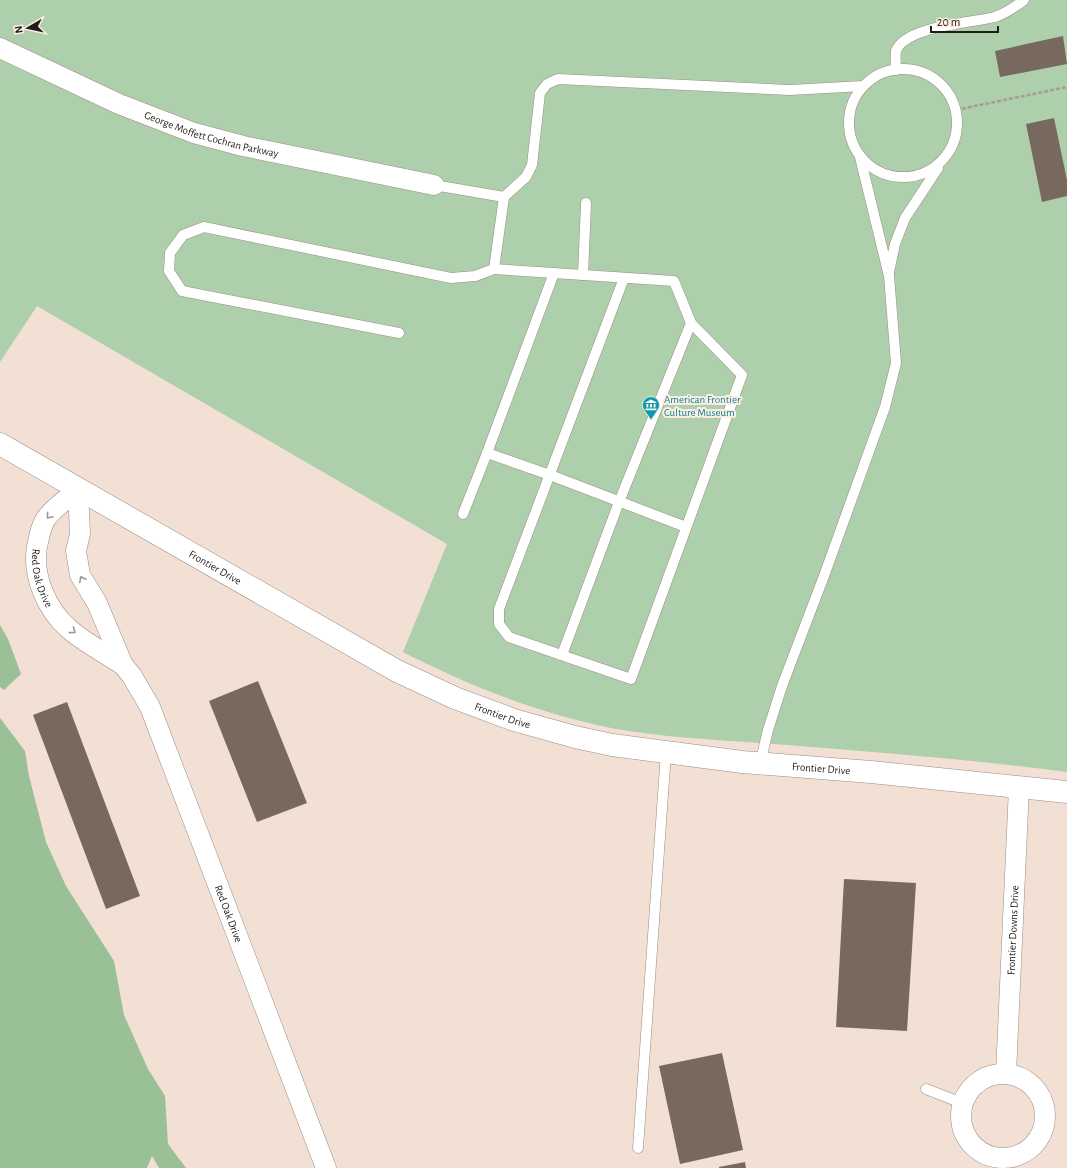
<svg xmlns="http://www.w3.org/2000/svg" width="1067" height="1168" font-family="'Alegreya Sans',sans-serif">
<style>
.green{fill:#aecfac}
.forest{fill:#99c096}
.building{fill:#78695e}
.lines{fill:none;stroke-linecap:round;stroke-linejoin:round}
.lane-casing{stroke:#9d8c82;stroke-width:11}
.street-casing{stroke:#9d8c82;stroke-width:21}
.secondary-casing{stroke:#9d8c82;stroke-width:23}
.path{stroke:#a99b93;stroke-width:2.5;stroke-dasharray:4 2;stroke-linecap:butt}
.lane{stroke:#fff;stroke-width:10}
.street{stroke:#fff;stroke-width:20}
.secondary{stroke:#fff;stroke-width:22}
.oneway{stroke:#9c9897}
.labels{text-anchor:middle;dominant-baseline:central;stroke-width:4;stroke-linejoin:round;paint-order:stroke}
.street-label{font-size:11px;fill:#221b17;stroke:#fdeee5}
.culture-label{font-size:11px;fill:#0d838f;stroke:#fdeee5;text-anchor:start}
</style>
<rect width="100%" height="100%" fill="#f2e0d5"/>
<!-- green -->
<path class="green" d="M0,0H1067V772C970,759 872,752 774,744C720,740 664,738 611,728C538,713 469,686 403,652L447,544L37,306L0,362Z"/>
<!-- forest -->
<g class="forest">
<polygon points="0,625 8,639 21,674 4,690 0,687"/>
<polygon points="0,718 25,751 29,776 46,842 66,886 114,961 124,1015 148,1069 165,1096 168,1144 186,1168 159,1168 152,1156 147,1168 0,1168"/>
</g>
<!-- building -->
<g class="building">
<polygon points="1063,36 1067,64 1000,77 995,51"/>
<polygon points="1054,118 1067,180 1067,196 1042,202 1026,124"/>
<polygon points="258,681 307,803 257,822 209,701"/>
<polygon points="67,702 140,896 106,909 33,715"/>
<polygon points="844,879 916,883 907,1031 836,1027"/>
<polygon points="722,1053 743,1150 680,1164 659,1066"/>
<polygon points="745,1162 746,1168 719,1168 719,1167"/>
</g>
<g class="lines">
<defs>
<g id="lane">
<circle cx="903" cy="123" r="54"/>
<path d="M896,70C896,64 895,56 896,51C905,26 972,23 995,17C1006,13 1015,7 1024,0"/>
<polyline points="434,185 504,197"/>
<polyline points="889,272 895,244 905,218 938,168"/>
<polyline points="554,273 487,453 550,475 686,527"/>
<polyline points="583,275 586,203"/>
<polyline points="624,278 499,609 499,624 509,637 631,679 742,375 691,323 674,281 494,269 504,197 526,177 532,165 540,93 547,84 558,79 790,90 863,86"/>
<polyline points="399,333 182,291 169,271 170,253 183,235 204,227 451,278 475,276 494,269"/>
<polyline points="463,514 487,453"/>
<polyline points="562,655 619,502 691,323"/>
<polyline points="760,764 768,730 782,686 824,576 885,407 896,363 889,276 860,157"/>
<polyline points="926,1089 962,1103"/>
<polyline points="638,1148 666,752"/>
</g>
<g id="street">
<path id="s1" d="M0,48L119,104L194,133L243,146L434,185"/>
<path id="s2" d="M78,490L80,534L76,551L80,575L97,603L123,665L132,676L150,707L326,1168"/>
<path id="s3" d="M78,490C68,498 56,506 48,516C41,524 39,537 37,547C32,576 47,610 69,629C85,643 105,653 123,665"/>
<path id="s4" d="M1006,1074L1019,787"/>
<circle cx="1003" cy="1116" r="42"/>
</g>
<g id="secondary">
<path id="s5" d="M0,444L397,671L455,698L514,720L575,737L612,745L742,762L871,772L1067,792"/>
</g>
</defs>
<!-- lane casing -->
<use href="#lane" class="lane-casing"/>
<!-- street casing -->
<use href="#street" class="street-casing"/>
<!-- secondary casing -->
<use href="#secondary" class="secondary-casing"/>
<!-- path -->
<polyline class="path" points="956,110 1067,87"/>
<!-- lane -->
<use href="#lane" class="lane"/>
<!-- street -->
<use href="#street" class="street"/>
<!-- secondary -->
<use href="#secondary" class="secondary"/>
</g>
<!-- one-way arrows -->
<defs><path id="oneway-chevron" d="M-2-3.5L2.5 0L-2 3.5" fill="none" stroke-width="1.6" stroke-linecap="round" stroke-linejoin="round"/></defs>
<g class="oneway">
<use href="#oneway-chevron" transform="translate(49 516) rotate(130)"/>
<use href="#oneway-chevron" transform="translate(82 579) rotate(-117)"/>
<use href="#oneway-chevron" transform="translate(73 631) rotate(37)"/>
</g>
<!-- icons -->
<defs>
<symbol id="museum-pin" viewBox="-11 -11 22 30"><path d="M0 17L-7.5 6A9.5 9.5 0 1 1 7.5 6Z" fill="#0f9aa8" stroke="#fdeee5"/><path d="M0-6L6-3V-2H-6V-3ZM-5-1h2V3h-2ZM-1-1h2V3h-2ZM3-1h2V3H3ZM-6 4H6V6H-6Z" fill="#fff"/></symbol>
</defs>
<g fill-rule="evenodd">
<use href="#museum-pin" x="641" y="395" width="20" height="27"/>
</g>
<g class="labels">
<!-- street labels -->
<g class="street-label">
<text stroke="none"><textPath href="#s1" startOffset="229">George Moffett Cochran Parkway</textPath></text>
<text stroke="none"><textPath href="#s5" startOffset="248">Frontier Drive</textPath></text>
<text stroke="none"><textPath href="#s3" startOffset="105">Red Oak Drive</textPath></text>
<text stroke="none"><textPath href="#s5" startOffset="572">Frontier Drive</textPath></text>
<text stroke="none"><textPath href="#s5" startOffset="896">Frontier Drive</textPath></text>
<text stroke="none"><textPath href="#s2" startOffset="457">Red Oak Drive</textPath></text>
<text stroke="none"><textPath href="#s4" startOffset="144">Frontier Downs Drive</textPath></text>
</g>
<!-- culture labels -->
<g class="culture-label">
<text x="664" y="399">American Frontier<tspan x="664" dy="13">Culture Museum</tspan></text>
</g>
</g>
<!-- north arrow -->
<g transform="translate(28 28) rotate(261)" stroke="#fdeee5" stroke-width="3" paint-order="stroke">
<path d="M0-3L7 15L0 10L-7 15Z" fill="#221b17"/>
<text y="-6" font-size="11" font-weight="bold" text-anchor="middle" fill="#221b17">N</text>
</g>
<!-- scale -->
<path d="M931 26v6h67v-6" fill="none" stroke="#221b17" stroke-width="2"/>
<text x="937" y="26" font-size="12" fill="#221b17" stroke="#fdeee5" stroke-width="3" paint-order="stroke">20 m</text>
</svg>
